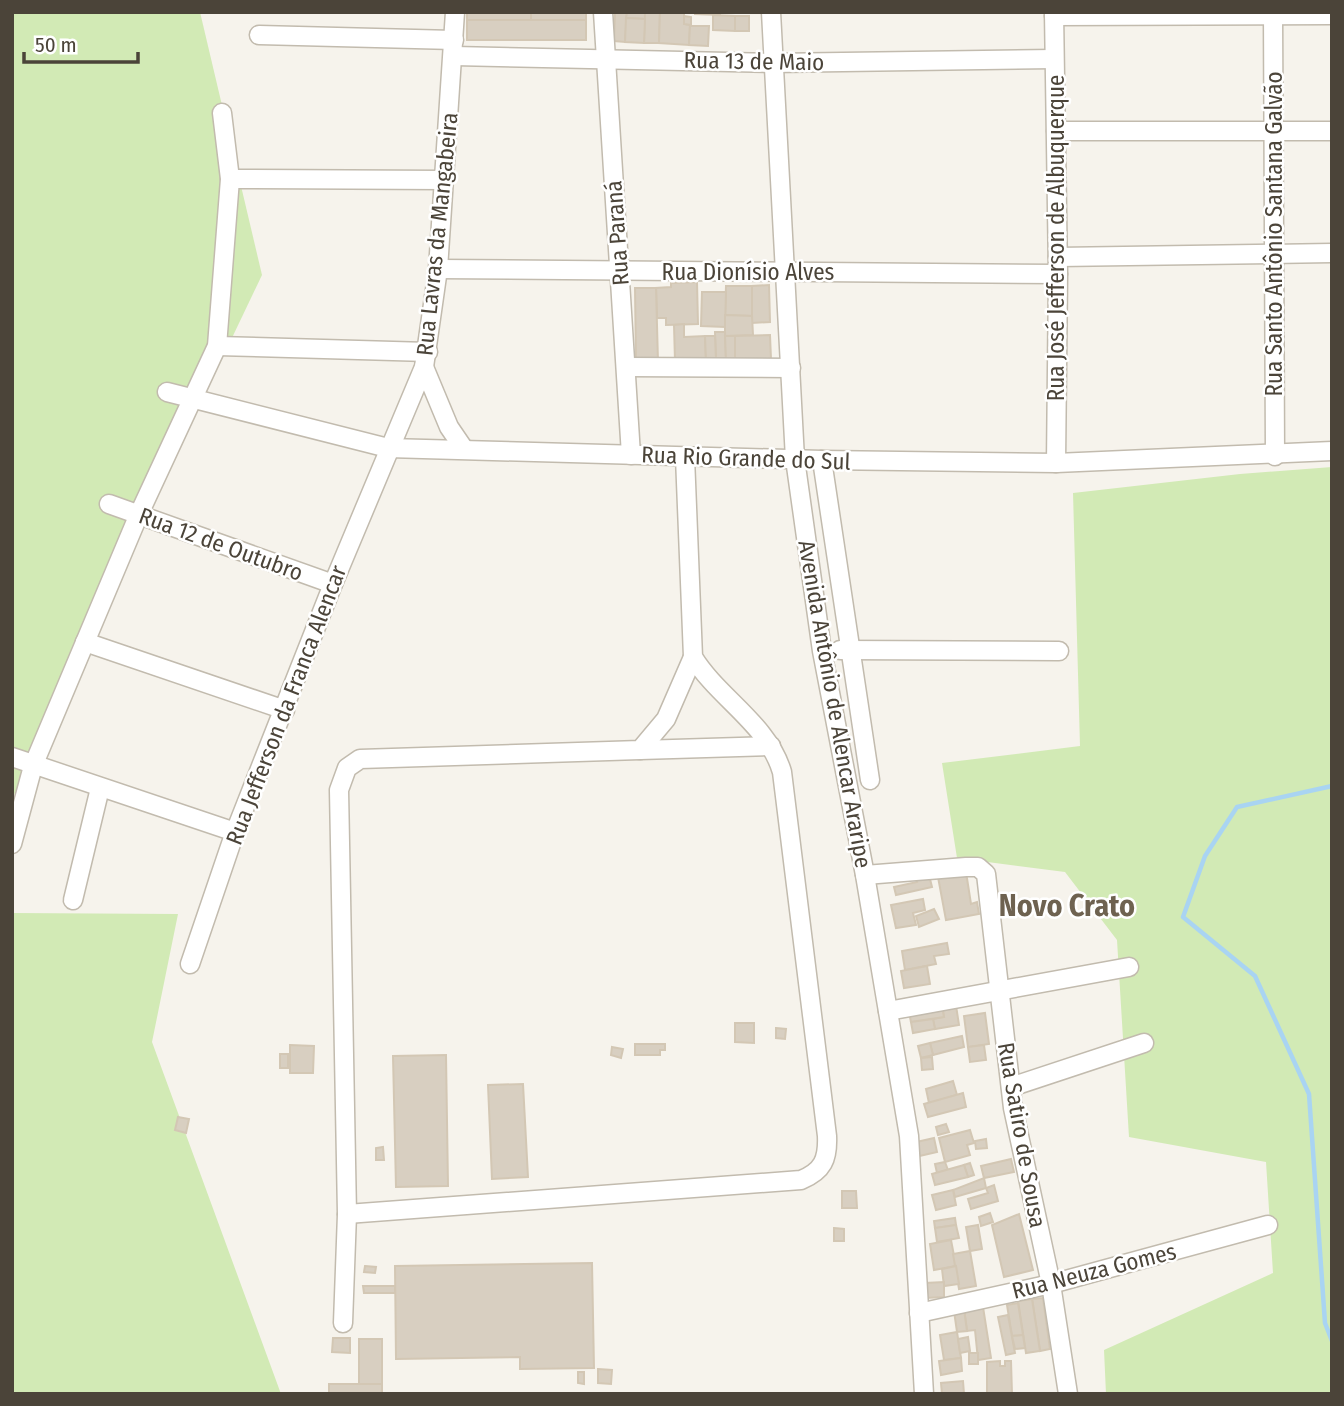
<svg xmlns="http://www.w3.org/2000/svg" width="1344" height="1406" font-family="'Fira Sans Condensed',sans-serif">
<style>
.green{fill:#d2eab5}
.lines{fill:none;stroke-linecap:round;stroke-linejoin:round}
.stream{stroke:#a9d4f2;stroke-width:4.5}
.building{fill:#d8cfc1;stroke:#d3c7b4;stroke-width:2}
.minor-casing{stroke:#c2bbae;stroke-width:21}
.minor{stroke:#fff;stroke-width:18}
.labels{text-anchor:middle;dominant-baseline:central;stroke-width:5;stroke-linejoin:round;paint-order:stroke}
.street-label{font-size:23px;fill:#4b4439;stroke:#fff}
.district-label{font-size:30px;font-weight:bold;fill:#6e6250;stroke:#fff}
</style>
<rect width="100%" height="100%" fill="#f6f3ec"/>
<!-- green -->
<g class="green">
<polygon points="12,12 200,12 262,275 12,799"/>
<polygon points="1332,467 1332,1394 1106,1394 1104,1350 1273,1273 1266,1162 1129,1137 1117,940 1065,872 957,858 942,763 1080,746 1073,493 1240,474"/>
<polygon points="12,913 178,914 152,1042 281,1394 12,1394"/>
</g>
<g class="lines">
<!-- stream -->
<polyline class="stream" points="1332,786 1237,807 1205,856 1183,917 1255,976 1309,1094 1325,1323 1332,1341"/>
</g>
<!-- building -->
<g class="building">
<rect x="467" y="12" width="64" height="8"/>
<rect x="531" y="12" width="55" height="8"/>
<polygon points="615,12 627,12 625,42 614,41"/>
<polygon points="627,12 645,12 645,19 626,18"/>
<polygon points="645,12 660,12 659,43 644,43"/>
<polygon points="660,12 684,12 684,24 690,25 689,45 659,43"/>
<polygon points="695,12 720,12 720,15 695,14"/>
<polygon points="713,15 735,16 735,31 713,30"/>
<polygon points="684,16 691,17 691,25 684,24"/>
<rect x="735" y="16" width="14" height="15"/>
<polygon points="626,18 645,19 644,43 625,42"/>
<rect x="467" y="20" width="119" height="20"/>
<polygon points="690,26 709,26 708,46 689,45"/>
<polygon points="697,282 698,324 666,325 666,318 657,318 656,288 671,287 671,283"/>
<polygon points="769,285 770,322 752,323 752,286"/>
<polygon points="726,286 752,286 752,316 725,315"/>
<polygon points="635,288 656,288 658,362 636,362"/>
<polygon points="702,292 726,292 725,327 701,326"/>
<polygon points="725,315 752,316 753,335 725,336"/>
<polygon points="684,324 684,337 705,336 706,361 675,361 674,325"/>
<polygon points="715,332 725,332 726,360 716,360"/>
<polygon points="770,335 771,359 735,360 735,336"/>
<polygon points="705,336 715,336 716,360 706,361"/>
<polygon points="725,336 735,336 735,360 726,360"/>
<polygon points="928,871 932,887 896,895 894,887 917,882 915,874"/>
<polygon points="966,872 971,904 977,902 979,914 946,920 938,877"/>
<polygon points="923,899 925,910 913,913 916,925 896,928 891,905"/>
<polygon points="934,909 939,919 919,927 916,916"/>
<polygon points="947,943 949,954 934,956 936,964 905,970 902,951"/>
<polygon points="927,966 930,984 904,988 901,971"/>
<polygon points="955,999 959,1025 935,1029 933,1019 944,1017 941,1001"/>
<polygon points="941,1001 944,1017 911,1022 908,1007"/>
<polygon points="985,1013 989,1044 968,1047 964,1016"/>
<polygon points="933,1019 935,1029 913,1033 911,1022"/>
<polygon points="735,1023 754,1023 754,1043 735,1042"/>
<polygon points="776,1028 786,1029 785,1039 776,1038"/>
<polygon points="962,1036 964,1047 933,1055 930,1043"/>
<polygon points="930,1043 933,1055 921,1058 918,1046"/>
<polygon points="635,1044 665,1044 665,1050 660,1050 660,1055 635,1055"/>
<polygon points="290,1045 314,1046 313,1073 290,1073"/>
<polygon points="984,1045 986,1060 970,1062 968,1047"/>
<polygon points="612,1047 623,1049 621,1058 611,1055"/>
<rect x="280" y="1054" width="8" height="14"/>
<polygon points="446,1055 448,1186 396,1187 393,1056"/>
<polygon points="932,1057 933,1069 922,1070 921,1058"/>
<polygon points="953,1081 957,1095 929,1103 926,1089"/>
<polygon points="523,1084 528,1177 492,1179 488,1085"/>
<polygon points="963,1093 966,1107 928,1117 924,1104"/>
<polygon points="178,1117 189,1119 186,1133 175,1130"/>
<polygon points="946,1124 949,1132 938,1135 936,1127"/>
<polygon points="970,1130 974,1143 967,1145 970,1155 945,1162 939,1138"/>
<polygon points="934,1138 937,1152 915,1157 912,1143"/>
<polygon points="986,1139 987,1148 976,1149 975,1141"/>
<polygon points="383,1147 384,1160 376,1160 376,1148"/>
<polygon points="1011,1159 1014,1172 984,1178 981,1166"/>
<polygon points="945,1162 948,1170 937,1173 935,1164"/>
<polygon points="970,1163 974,1175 968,1177 964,1165"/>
<polygon points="964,1165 968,1177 935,1185 932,1174"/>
<polygon points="984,1178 986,1188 955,1197 953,1190"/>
<polygon points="994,1185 998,1201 971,1209 968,1199 988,1193 986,1188"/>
<polygon points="953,1190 956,1205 936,1210 932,1195"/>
<polygon points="842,1191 856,1191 857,1208 842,1208"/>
<polygon points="990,1213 993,1222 981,1226 979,1217"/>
<polygon points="1019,1214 1033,1270 1004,1277 992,1225"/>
<polygon points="955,1218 956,1225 935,1228 934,1221"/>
<polygon points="956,1225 959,1238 937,1242 935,1228"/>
<polygon points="978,1225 982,1249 970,1251 966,1227"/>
<polygon points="834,1228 844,1229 844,1241 834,1241"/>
<polygon points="951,1240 956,1266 934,1270 930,1244"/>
<polygon points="970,1251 976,1286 959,1289 953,1254"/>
<polygon points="592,1263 594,1368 520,1369 520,1357 396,1359 395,1266"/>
<polygon points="365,1266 376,1267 375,1273 364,1272"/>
<polygon points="956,1266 959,1284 944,1286 942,1269"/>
<polygon points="944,1282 944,1297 925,1298 925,1283"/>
<polygon points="363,1286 395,1286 395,1293 364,1293"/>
<polygon points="1043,1298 1050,1349 1040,1351 1032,1299"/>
<polygon points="1032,1299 1040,1351 1026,1353 1018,1301"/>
<polygon points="1018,1303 1023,1335 1012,1336 1007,1305"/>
<polygon points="983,1307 991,1358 978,1360 975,1330 967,1331 964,1309"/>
<polygon points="964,1309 967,1331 957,1332 954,1311"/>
<polygon points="1008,1315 1015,1353 1006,1355 998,1317"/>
<polygon points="957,1332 961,1358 944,1360 940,1335"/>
<polygon points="1023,1335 1025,1348 1015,1349 1012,1336"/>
<polygon points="968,1337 970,1351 960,1353 958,1339"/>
<polygon points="333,1338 350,1338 350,1353 332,1352"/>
<rect x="359" y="1339" width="23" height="45"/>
<rect x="969" y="1353" width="9" height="11"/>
<polygon points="961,1358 962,1371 941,1375 939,1361"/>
<polygon points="1000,1361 1000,1366 1005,1366 1005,1361 1011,1361 1012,1394 987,1394 987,1362"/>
<polygon points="598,1369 612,1370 611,1384 598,1383"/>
<polygon points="578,1372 584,1372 584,1384 578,1383"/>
<polygon points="963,1381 964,1394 942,1394 941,1383"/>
<rect x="329" y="1384" width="53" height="10"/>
</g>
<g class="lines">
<defs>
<g id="minor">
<polyline points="603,12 631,455"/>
<polyline points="771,12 795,459 822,651 865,875 909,1136 924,1394"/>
<polyline points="1054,12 1058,274 1056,463"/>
<polyline points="1273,12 1275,456"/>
<polyline points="1054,16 1332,15"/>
<polyline points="259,35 454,40"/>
<polyline points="454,56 773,63 1054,59"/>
<polyline points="1056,131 1332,131"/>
<polyline points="230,179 444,180"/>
<polyline points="1058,257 1332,253"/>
<polyline points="438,269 1058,274"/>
<polyline points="217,346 428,352"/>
<polyline points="424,367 449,427 464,449"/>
<polyline points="627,367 791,368"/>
<polyline points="167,392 388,448 822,460 1056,463 1332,451"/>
<polyline points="822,460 870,780"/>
<polyline points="109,504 333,584"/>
<polyline points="85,642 285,710"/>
<polyline points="840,650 1059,651"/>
<polyline points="640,750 771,746"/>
<polyline points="12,757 235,832"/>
<polyline points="12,844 33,766 139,514 217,346 230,179 222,113"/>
<polyline points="865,875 966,867 978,867 986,874 1013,1108 1051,1284 1068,1394"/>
<polyline points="73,900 100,788"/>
<polyline points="190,964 235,832 333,584 424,367 438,269 455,12"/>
<polyline points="888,1011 1129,967"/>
<polyline points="1011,1087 1144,1043"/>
<path d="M347,1214L801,1180C823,1171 828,1159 827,1136L782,772C768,724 718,698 693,657L685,457"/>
<polyline points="919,1313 1051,1284 1268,1225"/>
<polyline points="343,1323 347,1214 339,790 347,768 360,759 640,750 666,719 693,657"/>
</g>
</defs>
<!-- minor casing -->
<use href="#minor" class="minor-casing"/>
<!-- minor -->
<use href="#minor" class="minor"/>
</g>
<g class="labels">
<!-- street labels -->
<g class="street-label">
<text transform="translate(754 61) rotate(1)">Rua 13 de Maio</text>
<text transform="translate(617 233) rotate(-94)">Rua Paraná</text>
<text transform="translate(437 234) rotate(-84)">Rua Lavras da Mangabeira</text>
<text transform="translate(1274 234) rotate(-90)">Rua Santo Antônio Santana Galvão</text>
<text transform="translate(1056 238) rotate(-90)">Rua José Jefferson de Albuquerque</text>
<text x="748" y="272">Rua Dionísio Alves</text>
<text transform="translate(746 458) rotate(2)">Rua Rio Grande do Sul</text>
<text transform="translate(221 544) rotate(20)">Rua 12 de Outubro</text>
<text transform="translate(835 704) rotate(80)">Avenida Antônio de Alencar Araripe</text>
<text transform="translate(286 705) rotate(-69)">Rua Jefferson da Franca Alencar</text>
<text transform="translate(1022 1135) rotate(80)">Rua Satiro de Sousa</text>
<text transform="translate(1094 1271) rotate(-14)">Rua Neuza Gomes</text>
</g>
<!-- district labels -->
<g class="district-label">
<text x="1067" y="906">Novo Crato</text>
</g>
</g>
<!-- border -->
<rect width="1344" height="1406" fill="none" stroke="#4b4439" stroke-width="28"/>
<!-- scale -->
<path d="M24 52v10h114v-10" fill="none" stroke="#4b4439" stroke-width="3.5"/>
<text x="35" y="52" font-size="21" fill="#4b4439" stroke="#ffffff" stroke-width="5" paint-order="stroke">50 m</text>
</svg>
